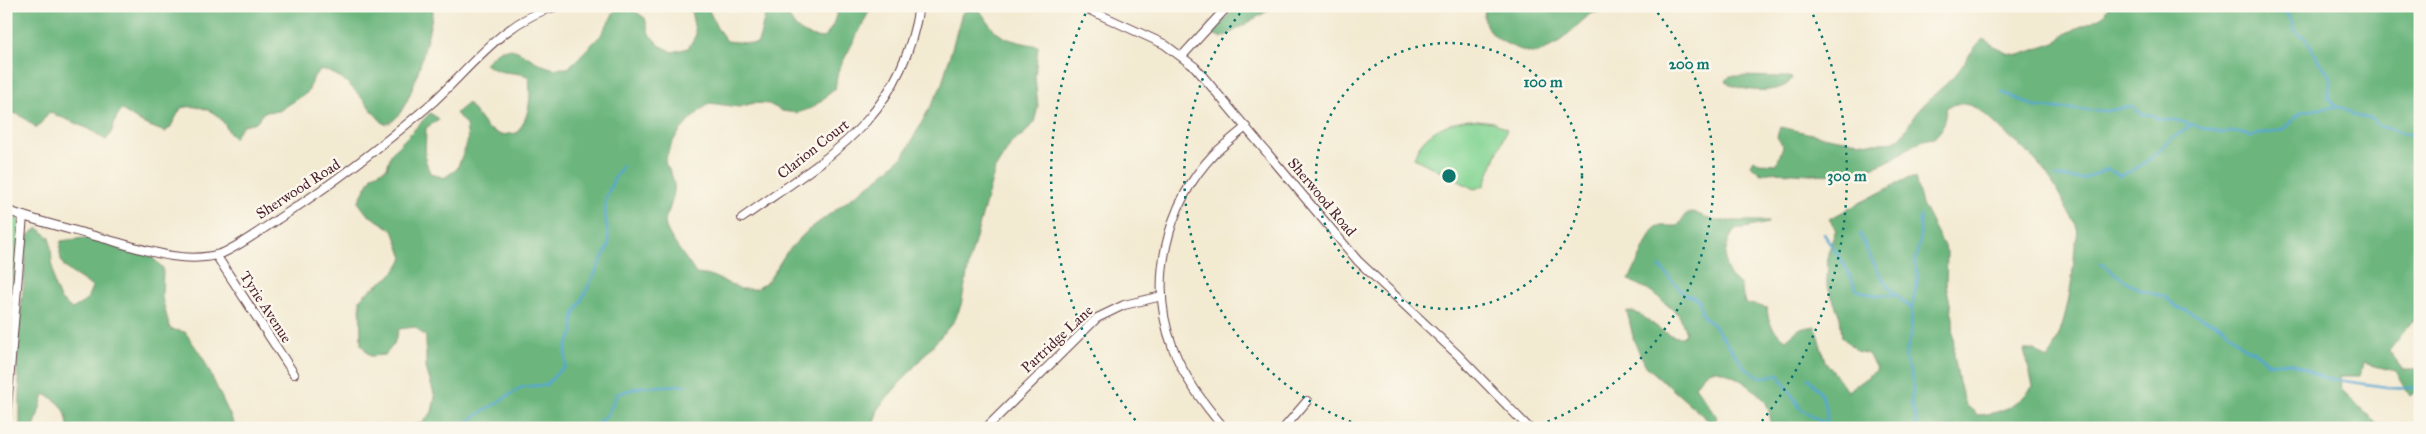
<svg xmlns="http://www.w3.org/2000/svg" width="2426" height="434" font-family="'IM FELL Great Primer',serif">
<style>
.green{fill:#85d594;stroke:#687a60}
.forest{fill:#6cb67e;stroke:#5b6a54}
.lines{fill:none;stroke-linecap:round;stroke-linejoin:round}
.stream{stroke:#57a7d1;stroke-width:2.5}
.street-casing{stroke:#633d44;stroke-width:10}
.street{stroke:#fff;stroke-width:8}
.ring{fill:none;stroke:#0f766e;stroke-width:2.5;stroke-dasharray:2.5 5}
.labels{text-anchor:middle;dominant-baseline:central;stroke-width:5;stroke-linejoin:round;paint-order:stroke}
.street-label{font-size:15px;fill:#4a1f2b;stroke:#fbf7ec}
.centre{fill:#0f766e;stroke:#fbf7ec;stroke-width:2.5}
.ring-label{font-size:15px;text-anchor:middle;font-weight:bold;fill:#0f766e;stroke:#fbf7ec;stroke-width:5;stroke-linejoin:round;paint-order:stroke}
</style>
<rect width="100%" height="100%" fill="#fbf7ec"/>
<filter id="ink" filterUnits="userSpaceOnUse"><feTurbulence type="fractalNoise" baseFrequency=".02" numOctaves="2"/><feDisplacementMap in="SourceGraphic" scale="10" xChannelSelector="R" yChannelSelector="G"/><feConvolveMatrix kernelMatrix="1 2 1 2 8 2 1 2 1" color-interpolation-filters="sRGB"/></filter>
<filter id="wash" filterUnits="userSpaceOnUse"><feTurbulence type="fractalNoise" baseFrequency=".0096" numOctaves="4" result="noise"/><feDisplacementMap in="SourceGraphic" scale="20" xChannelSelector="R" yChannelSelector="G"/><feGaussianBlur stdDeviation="1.12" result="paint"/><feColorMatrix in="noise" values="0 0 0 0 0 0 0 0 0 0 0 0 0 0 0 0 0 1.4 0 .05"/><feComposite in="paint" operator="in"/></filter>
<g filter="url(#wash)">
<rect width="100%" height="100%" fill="#f3ead2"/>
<!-- green -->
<g class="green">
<path d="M1469,119L1494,122L1507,129L1484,186L1474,189L1414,158C1421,134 1445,123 1469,119Z"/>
<polygon points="6,215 20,220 6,387"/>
</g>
<!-- forest -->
<g class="forest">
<path d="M6,6H432L433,13C428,34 410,125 384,124C365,105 349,74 321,70L314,76L308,92L279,111L264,112L256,122L242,126L234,138C229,134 227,127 223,122C214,109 196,104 181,108L170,128L165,132L142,123L122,110C113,116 115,132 106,140L89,129L49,112L37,128L20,115L6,111Z"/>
<path d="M690,6H707L717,28L727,41L757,44C763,32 762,18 769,6H787C790,29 804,37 825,38L833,25L839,6H872L838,71L835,89L812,108L797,113L782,111L769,104L754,103L739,107L709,103C689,120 670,137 665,163C677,182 676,189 669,210C668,213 665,218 665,221C664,233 689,261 696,274L712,276L741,289H756L769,280L786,253L807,231L881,176L904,155L941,87L962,13L977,6C999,39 999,38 1038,46L1035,77L1038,107L1034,122L1024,134L1012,142L995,169L970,259L961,305L955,320L879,407L874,422V428H399L422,423L432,412L435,397L426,368V337L415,327L399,329L394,344L385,355L370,356L361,344L360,299C377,281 391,282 403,258L393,230L367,214L358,202L373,175L387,168L391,154L430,113L439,119L426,128L425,159L430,173L444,178L457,169L468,140L466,125L456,113L468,103L487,128L501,135L517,133C530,116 532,96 528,76C509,70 502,76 485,64C512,31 524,62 552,68C557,69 563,68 568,68L601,35L616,9H632L645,18L649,34L659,45L673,52L688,48L696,35Z"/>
<polygon points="1236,6 1276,6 1222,38 1213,34"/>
<path d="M1486,6H1617L1590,14L1558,43L1536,54C1514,49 1475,35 1486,6Z"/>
<path d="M2109,6H2420V315L2413,320L2389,351L2404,370H2416L2420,374V389L2410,396L2395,371L2363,363L2360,376H2340L2341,389L2381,428H1766L1771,422C1770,416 1769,408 1766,403C1760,391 1725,367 1711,370C1705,372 1698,381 1695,386L1717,417L1714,423H1711L1646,366L1634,341L1627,311C1648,312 1661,339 1683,337L1686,332L1679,315L1652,292L1629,280L1652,231L1658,226H1678L1685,215L1693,212L1714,221H1768V223L1735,230C1723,245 1719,274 1740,284L1745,303L1767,308C1768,323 1773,331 1786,340L1799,329L1815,326L1825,361L1848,391L1877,370L1868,354L1856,351L1842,337L1840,317L1827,284L1828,253L1836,229L1829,219L1908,178H1915L1922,204L1947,252L1946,284L1953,318L1954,355L1959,383L1966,405L1978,415C2002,413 2018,406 2033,386L2024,350H2035L2048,359C2067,323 2072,287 2075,246C2076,241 2079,233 2077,228C2075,221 2069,214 2066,208C2050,174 2036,158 2007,135C1990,120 1973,95 1947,107L1942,129L1934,138C1917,139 1905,152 1890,160C1878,167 1859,171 1846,173C1817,178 1788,169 1761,174L1750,165L1753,160L1759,163L1777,164L1783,146L1777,137L1780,127C1802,132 1878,150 1896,140C1907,133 1909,122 1917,112C1928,99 1943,88 1955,75C1966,63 1970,50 1983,39L2006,53L2019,55L2055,43L2067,33L2103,16Z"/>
<path d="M1730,76L1789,77L1792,78C1785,96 1736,92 1726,81Z"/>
<path d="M38,228L50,238L54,284L60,299L72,309L86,301L92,287C72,270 56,272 61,241L92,237L138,250L152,257L163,268L162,298L170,329L185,332L203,358L236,428H68C67,409 61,402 44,394L34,428H20V388L17,373V343L24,282L26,237Z"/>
<polygon points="9,240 13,282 6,364 6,242"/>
</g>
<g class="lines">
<!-- stream -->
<g class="stream">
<path d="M2280,6C2282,11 2285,12 2288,16C2298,26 2285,28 2305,37C2310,44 2314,56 2319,62C2333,75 2331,79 2328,97L2336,106"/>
<polyline points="2002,92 2036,107 2106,111 2129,107 2134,108 2142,114 2153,115 2159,120 2175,120 2222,133 2240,132 2251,136 2283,129 2303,111 2337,107 2346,109 2356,116 2371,119 2379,126 2420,137"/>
<path d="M2056,177L2084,179L2107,169L2121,176C2136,169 2152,160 2162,147C2165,143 2183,132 2189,126"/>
<polyline points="1824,234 1845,266 1857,290 1874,295 1896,295"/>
<path d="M1860,234C1872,264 1887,290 1912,309"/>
<polyline points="2101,264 2138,289 2165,297 2177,307 2224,327 2243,347 2255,352 2268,363 2292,363 2323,378 2387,387 2420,388"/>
<polyline points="1660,267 1685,295 1694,297 1700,302 1702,315 1714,326 1746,369 1762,378 1778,374 1801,409 1832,428"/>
<path d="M1808,378C1821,392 1830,405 1826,425"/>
<polyline points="457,428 522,387 546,385 560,370 565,367 566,347 573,333 573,317 609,245 605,212 606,198 614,179 623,165"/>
<polyline points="592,428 607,415 617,394 640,387 686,385"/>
<polyline points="1812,428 1826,425"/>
<polyline points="1916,428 1916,417 1911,403 1913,391 1912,378 1905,357 1911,334 1912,306 1918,279 1915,263 1920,240 1920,216"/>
</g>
</g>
</g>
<g filter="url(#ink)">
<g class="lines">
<defs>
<g id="street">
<polyline points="1081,6 1164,44 1195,67 1358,261 1459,356 1529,428"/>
<polyline points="1182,56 1228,6"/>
<path d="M6,210C35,221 65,228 95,236C134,246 183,267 223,253C242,244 260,231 278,219C335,183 382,146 433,102C471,67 506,18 558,6"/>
<path d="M742,218C827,158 902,119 919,6"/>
<polyline points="216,255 294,374"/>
<polyline points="6,418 23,216"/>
<polyline points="986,428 1097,318 1124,305 1162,296"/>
<path d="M1224,428C1204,404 1184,378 1173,348C1148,284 1166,204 1214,154C1224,145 1235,136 1246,127"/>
<polyline points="1284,428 1307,401"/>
</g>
</defs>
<!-- street casing -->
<use href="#street" class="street-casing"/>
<!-- street -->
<use href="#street" class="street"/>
</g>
</g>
<!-- distance rings -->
<g class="ring">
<circle cx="1449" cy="176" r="133"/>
<path d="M1365 427A265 265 0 0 1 1245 7M1653 7A265 265 0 0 1 1533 427"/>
<path d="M1140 426A398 398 0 0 1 1088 8M1810 8A398 398 0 0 1 1758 426"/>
</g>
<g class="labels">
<!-- street labels -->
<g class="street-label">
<text transform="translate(813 149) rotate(-38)">Clarion Court</text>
<text transform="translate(298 189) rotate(-33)">Sherwood Road</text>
<text transform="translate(1322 197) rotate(50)">Sherwood Road</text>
<text transform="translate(266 307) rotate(57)">Tyrie Avenue</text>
<text transform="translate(1057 339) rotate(-43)">Partridge Lane</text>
</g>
</g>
<circle cx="1449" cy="176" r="8" class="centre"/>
<g class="ring-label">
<text x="1689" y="69">200 m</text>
<text x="1543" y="87">100 m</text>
<text x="1847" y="181">300 m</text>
</g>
<!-- margin -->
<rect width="2426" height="434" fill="none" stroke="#fbf7ec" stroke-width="25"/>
</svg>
